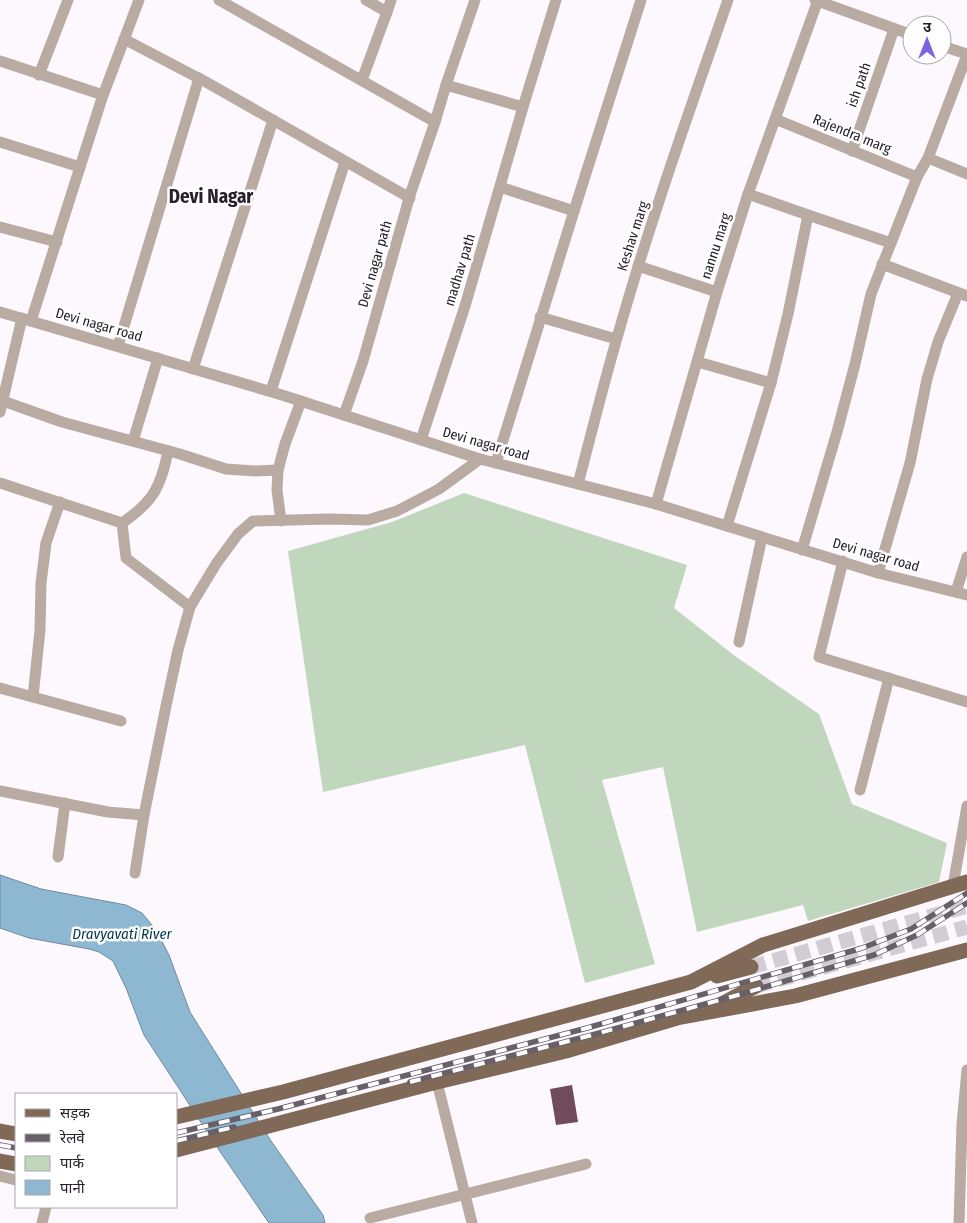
<svg xmlns="http://www.w3.org/2000/svg" width="967" height="1223" font-family="'Fira Sans Condensed','Noto Sans Devanagari',sans-serif">
<style>
.green{fill:#c1d7bd}
.water{fill:#8eb7d1;stroke:#6f8a9f}
.building{fill:#724b5b}
.lines{fill:none;stroke-linecap:round;stroke-linejoin:round}
.primary-tunnel{stroke:#d2cdd4;stroke-width:15;stroke-dasharray:15 8;stroke-linecap:butt}
.minor{stroke:#b9aba1;stroke-width:11}
.primary{stroke:#816958;stroke-width:15}
.rail-casing{stroke:#676069;stroke-width:5.5}
.rail{stroke:#fff;stroke-width:4;stroke-dasharray:11;stroke-linecap:butt}
.labels{text-anchor:middle;dominant-baseline:central;stroke-width:5;stroke-linejoin:round;paint-order:stroke}
.street-label{font-size:14px;fill:#28202b;stroke:#fff}
.water-label{font-size:15px;font-style:italic;fill:#003751;stroke:#fff}
.district-label{font-size:19px;font-weight:bold;fill:#28202b;stroke:#fff}
</style>
<rect width="100%" height="100%" fill="#fcf8fe"/>
<!-- green -->
<polygon class="green" points="464,493 687,565 674,608 735,656 819,714 852,804 947,843 939,882 808,921 803,905 697,932 663,767 602,780 655,964 585,983 525,745 323,792 288,551 392,522"/>
<!-- water -->
<polygon class="water" points="0,875 41,889 126,905 142,913 156,930 169,955 190,1012 271,1141 323,1215 325,1223 269,1223 221,1153 144,1035 126,988 113,961 99,952 89,949 29,938 0,928"/>
<!-- building -->
<polygon class="building" points="572,1085 578,1122 556,1125 550,1089"/>
<g class="lines">
<!-- primary-tunnel -->
<g class="primary-tunnel">
<polyline points="751,967 967,906"/>
<polyline points="756,986 967,927"/>
</g>
<!-- minor -->
<g class="minor">
<polyline points="219,0 435,122 446,85 475,0"/>
<polyline points="366,0 387,12 391,0"/>
<polyline points="815,0 912,35"/>
<polyline points="124,39 206,82 410,198"/>
<polyline points="942,46 967,54"/>
<polyline points="0,61 103,95"/>
<polyline points="39,75 68,0"/>
<polyline points="362,80 387,12"/>
<polyline points="446,85 523,107 556,0"/>
<polyline points="775,119 917,177"/>
<polyline points="0,142 80,167"/>
<polyline points="852,151 894,29"/>
<polyline points="928,158 967,174"/>
<polyline points="574,211 641,0"/>
<polyline points="0,227 57,242"/>
<polyline points="891,243 917,177 928,158 967,55"/>
<polyline points="882,264 967,296"/>
<polyline points="638,266 717,292"/>
<polyline points="0,312 282,395 480,459 656,504 878,573 967,595"/>
<polyline points="540,317 616,339"/>
<polyline points="31,321 102,98 139,0"/>
<polyline points="118,346 199,78"/>
<polyline points="698,362 771,383"/>
<polyline points="193,369 273,120"/>
<polyline points="271,391 345,162"/>
<polyline points="0,400 62,422 180,454 226,469 255,471 278,470 285,444 301,401"/>
<polyline points="0,412 22,318"/>
<polyline points="344,415 363,361 410,195 435,122"/>
<polyline points="421,440 465,306 523,107"/>
<polyline points="133,441 158,358"/>
<polyline points="496,463 574,211 500,187"/>
<polyline points="278,470 277,490 281,521"/>
<polyline points="0,483 122,523 126,558 190,607"/>
<path d="M578,484C591,435 603,386 617,338C649,224 689,112 728,0"/>
<polyline points="656,504 717,292 748,194 818,0"/>
<path d="M122,523C153,502 161,487 168,451"/>
<polyline points="727,526 771,383 788,314 808,215 748,194"/>
<polyline points="802,550 837,432 855,364 871,294 891,243 808,215"/>
<polyline points="843,561 819,657 967,702"/>
<polyline points="878,573 910,463 927,379 938,342 958,293"/>
<polyline points="956,592 967,557"/>
<polyline points="739,642 762,537"/>
<polyline points="0,688 121,721"/>
<polyline points="33,697 40,630 41,583 46,543 60,502"/>
<polyline points="860,790 889,678"/>
<polyline points="0,791 108,812 144,815"/>
<polyline points="58,857 65,803"/>
<polyline points="135,873 144,815 166,706 178,650 190,607 216,564 238,534 253,521 329,519 368,520 397,511 439,489 480,459"/>
<polyline points="953,886 967,806"/>
<polyline points="437,1082 472,1223"/>
<polyline points="0,1176 16,1180"/>
<polyline points="370,1218 586,1164"/>
<polyline points="42,1223 46,1207"/>
<polyline points="959,1223 962,1124 967,1070"/>
</g>
<!-- primary -->
<g class="primary">
<polyline points="717,976 751,967"/>
<polyline points="720,1005 756,986"/>
<polyline points="176,1117 283,1092 691,982 763,945 967,882"/>
<polyline points="0,1131 16,1134"/>
<polyline points="176,1150 437,1082 566,1051 677,1018 795,996 967,950"/>
<polyline points="0,1161 16,1164"/>
</g>
<defs>
<g id="rail">
<polyline points="410,1082 592,1035 738,995 874,955 917,935 967,903"/>
<polyline points="176,1133 278,1109 587,1028 862,948 911,929 967,893"/>
<polyline points="176,1141 234,1127"/>
<polyline points="0,1145 16,1148"/>
</g>
</defs>
<!-- rail casing -->
<use href="#rail" class="rail-casing"/>
<!-- rail -->
<use href="#rail" class="rail"/>
</g>
<g class="labels">
<!-- street labels -->
<g class="street-label">
<text transform="translate(859 85) rotate(-71)">ish path</text>
<text transform="translate(852 134) rotate(22)">Rajendra marg</text>
<text transform="translate(633 236) rotate(-72)">Keshav marg</text>
<text transform="translate(716 246) rotate(-72)">nannu marg</text>
<text transform="translate(375 264) rotate(-74)">Devi nagar path</text>
<text transform="translate(460 270) rotate(-73)">madhav path</text>
<text transform="translate(99 325) rotate(16)">Devi nagar road</text>
<text transform="translate(486 444) rotate(16)">Devi nagar road</text>
<text transform="translate(876 555) rotate(16)">Devi nagar road</text>
</g>
<!-- water labels -->
<g class="water-label">
<text x="122" y="934">Dravyavati River</text>
</g>
<!-- district labels -->
<g class="district-label">
<text x="211" y="196">Devi Nagar</text>
</g>
</g>
<!-- legend -->
<rect x="15" y="1093" width="162" height="115" fill="#ffffff" stroke="#a9a6aa"/>
<rect x="25" y="1109" width="25" height="8" fill="#816958" stroke="#a9a6aa"/>
<text x="60" y="1118" font-size="15" fill="#28202b">सड़क</text>
<rect x="25" y="1134" width="25" height="8" fill="#676069" stroke="#a9a6aa"/>
<text x="60" y="1143" font-size="15" fill="#28202b">रेलवे</text>
<rect x="25" y="1156" width="25" height="15" fill="#c1d7bd" stroke="#a9a6aa"/>
<text x="60" y="1168" font-size="15" fill="#28202b">पार्क</text>
<rect x="25" y="1180" width="25" height="15" fill="#8eb7d1" stroke="#a9a6aa"/>
<text x="60" y="1193" font-size="15" fill="#28202b">पानी</text>
<!-- north arrow -->
<g transform="translate(927 40)"><circle r="24" fill="#ffffff" stroke="#a9a6aa"/>
<path d="M0-4L9 19L0 12L-9 19Z" fill="#7e64df"/>
<text y="-8" font-size="14" font-weight="bold" text-anchor="middle" fill="#28202b">उ</text>
</g>
</svg>
